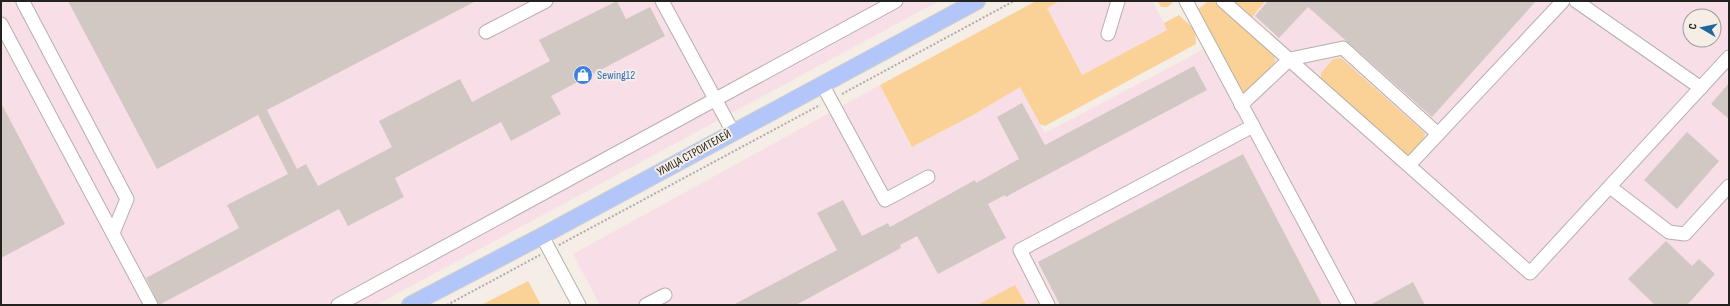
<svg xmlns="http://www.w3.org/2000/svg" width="1730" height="306" font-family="'Sofia Sans Condensed',sans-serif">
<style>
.industrial{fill:#f7dee7;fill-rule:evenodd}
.green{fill:#fad298}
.building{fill:#d2c8c3}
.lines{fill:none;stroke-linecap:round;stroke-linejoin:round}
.minor-casing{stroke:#b6b0a8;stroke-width:15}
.major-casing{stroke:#cfcece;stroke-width:18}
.path{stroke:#afaaa3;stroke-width:2;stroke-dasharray:2 2;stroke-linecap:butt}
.minor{stroke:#fff;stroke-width:13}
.major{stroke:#b3c6f9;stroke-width:16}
.labels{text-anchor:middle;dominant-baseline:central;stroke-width:4;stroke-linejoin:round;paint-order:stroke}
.shop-label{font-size:12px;fill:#366cbe;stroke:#f5eee6;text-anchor:start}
.street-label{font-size:12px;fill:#24221f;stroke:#f5eee6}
</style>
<rect width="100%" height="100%" fill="#f5eee6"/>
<!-- industrial -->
<g class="industrial">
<polygon points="1,1 939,1 376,305 1,305"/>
<polygon points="1060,1 1152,1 1168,30 1082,75 1047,8"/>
<path d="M1262,1H1729V305H600L573,254L880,85L912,147L975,114L1020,87L1045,133L1197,53L1209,45ZM1690,16H1714V40H1690Z"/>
</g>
<!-- green -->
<g class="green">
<polygon points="1036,1 1060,1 1047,8 1082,75 1167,30 1164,23 1179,15 1195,30 1196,44 1045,126 1040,124 1020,87 975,114 912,147 880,85"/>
<polygon points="1158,1 1174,1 1168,7 1161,7"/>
<path d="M1212,1L1217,3L1274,55C1274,56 1275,61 1275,61C1273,70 1249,92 1241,95L1197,10L1207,2Z"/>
<polygon points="1232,1 1265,1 1251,18"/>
<path d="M1341,58L1425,133C1422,145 1417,152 1405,155L1321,81V73L1333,59Z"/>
<polygon points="528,281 541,305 481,305"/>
<polygon points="1015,285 1026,305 980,305 979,304"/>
</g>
<!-- building -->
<g class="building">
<polygon points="68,1 476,1 267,110 297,169 306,164 318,186 392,147 379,121 460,79 472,102 550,61 539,40 617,1 626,19 650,7 665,36 551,96 561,114 511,141 501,122 395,178 404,197 348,226 339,209 159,305 146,278 239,228 227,205 288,174 258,115 157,169"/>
<polygon points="1268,1 1536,1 1432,117 1308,7 1279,38 1255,16"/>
<polygon points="1194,66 1207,90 1011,194 1006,197 1005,195 988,204 1006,238 938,274 917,236 900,245 901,248 796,305 733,305 837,250 817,213 843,200 862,236 888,223 890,227 975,180 976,183 1019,159 997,117 1022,103 1045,145"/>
<polygon points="1729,83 1729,119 1711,104"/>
<polygon points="1,103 65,224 1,258"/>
<polygon points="1687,132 1719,161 1677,209 1644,180"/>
<polygon points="1243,154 1322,305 1060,305 1038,262"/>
<polygon points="1666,241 1692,266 1699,259 1715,274 1687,305 1655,305 1628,279"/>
<polygon points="1413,282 1425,305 1370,305"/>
</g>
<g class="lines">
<defs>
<g id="minor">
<polyline points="662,1 733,132"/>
<polyline points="1186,1 1349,305"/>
<polyline points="1223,1 1530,273 1729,57"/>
<polyline points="1576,1 1701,88"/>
<polyline points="23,2 127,199 113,233"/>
<polyline points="1,24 151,305"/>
<polyline points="486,32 546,1"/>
<polyline points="1108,34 1118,1"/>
<polyline points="822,84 885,200 928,177"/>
<polyline points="1241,105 1290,59 1343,48 1438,134"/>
<polyline points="1409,165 1563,1"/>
<polyline points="1610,187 1669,232 1685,234 1729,186"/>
<polyline points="542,236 579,305"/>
<polyline points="338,305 896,1"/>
<polyline points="646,305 665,295"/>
<polyline points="1048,305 1020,250 1253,126"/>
</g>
<polyline id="major" points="410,305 542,236 977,1"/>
</defs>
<!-- minor casing -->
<use href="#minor" class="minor-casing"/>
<!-- major casing -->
<use href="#major" class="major-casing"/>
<!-- path -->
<g class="path">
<polyline points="842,94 1014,1"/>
<polyline points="559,245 820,105"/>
<polyline points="447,305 540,255"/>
</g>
<!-- minor -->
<use href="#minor" class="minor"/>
<!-- major -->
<use href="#major" class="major"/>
</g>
<!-- icons -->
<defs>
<symbol id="shop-disc" viewBox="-11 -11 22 22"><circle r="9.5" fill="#3f7fe0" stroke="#f5eee6"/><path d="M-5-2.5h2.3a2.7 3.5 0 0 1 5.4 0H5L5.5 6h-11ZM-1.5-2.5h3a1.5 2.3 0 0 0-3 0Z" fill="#fff"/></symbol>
</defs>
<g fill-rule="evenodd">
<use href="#shop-disc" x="572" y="64" width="22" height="22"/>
</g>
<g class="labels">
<!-- shop labels -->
<g class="shop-label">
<text x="597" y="75">Sewing12</text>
</g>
<!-- street labels -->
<g class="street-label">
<text transform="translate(694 153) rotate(-29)">УЛИЦА СТРОИТЕЛЕЙ</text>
</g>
</g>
<!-- border -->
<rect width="1730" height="306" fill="none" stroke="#24221f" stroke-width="4"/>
<!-- north arrow -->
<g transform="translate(1702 28) rotate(279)"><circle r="19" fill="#f5eee6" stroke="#a19c96"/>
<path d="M0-3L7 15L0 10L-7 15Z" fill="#20669a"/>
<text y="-6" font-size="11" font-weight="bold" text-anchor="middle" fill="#24221f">С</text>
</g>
</svg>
